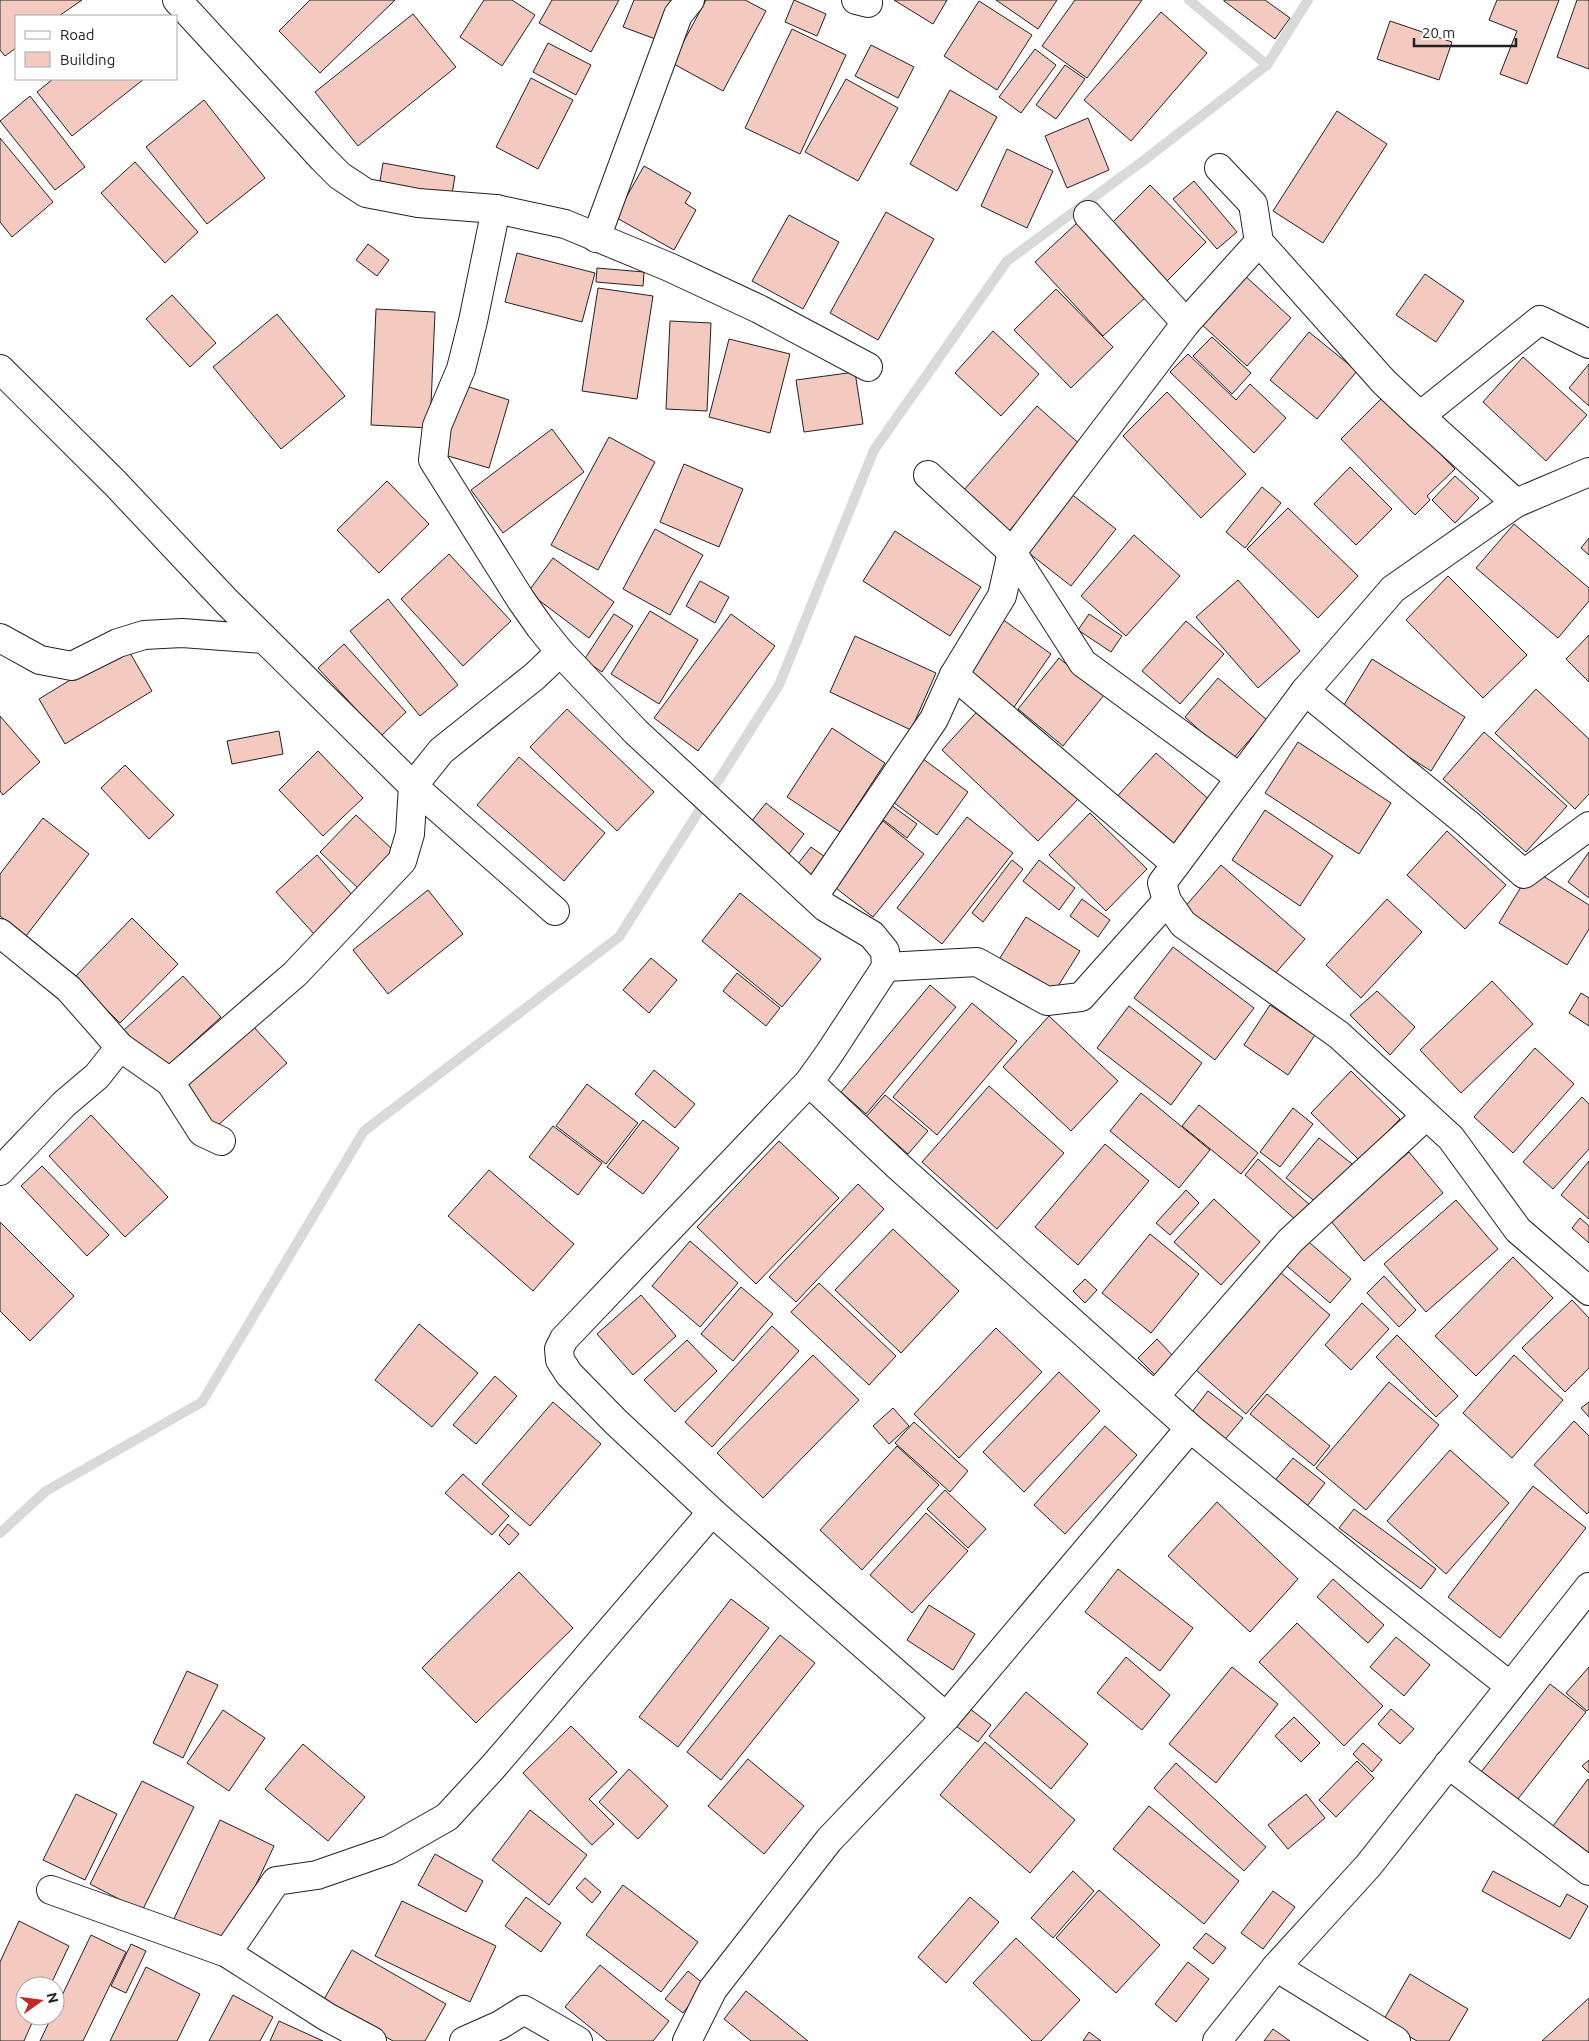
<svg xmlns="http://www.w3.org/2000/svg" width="1589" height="2041" font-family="Ubuntu,sans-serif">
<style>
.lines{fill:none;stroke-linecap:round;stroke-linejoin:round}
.stream{stroke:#d9d9d9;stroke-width:10}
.building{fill:#f3c9c0;stroke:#222}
.street-casing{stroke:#222;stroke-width:30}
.street{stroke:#fff;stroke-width:28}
</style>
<rect width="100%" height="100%" fill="#fff"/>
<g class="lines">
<!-- stream -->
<g class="stream">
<polyline points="1189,0 1267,65"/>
<polyline points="0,1533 46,1491 202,1402 364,1131 619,937 779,685 874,450 1007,261 1147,158 1267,65 1308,0"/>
</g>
</g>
<!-- building -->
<g class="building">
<polygon points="0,0 82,0 59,16 16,16 16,48 5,56 0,50"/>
<polygon points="310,0 395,0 320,73 279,31"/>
<polygon points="484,0 512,0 535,15 502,66 460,37"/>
<polygon points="552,0 619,0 591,52 539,23"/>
<polygon points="634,0 674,0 658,40 623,27"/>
<polygon points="706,0 745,0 766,11 723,91 672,63"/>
<polygon points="794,0 826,14 817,36 785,22"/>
<polygon points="894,0 947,0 933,24"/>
<polygon points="996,0 1057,0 1038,29"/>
<polygon points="1075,0 1142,0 1087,78 1042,46"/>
<polygon points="1224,0 1265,0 1290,18 1275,39 1224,1"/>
<polygon points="1497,0 1559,0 1527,84 1500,74 1517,31 1489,20"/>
<polygon points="1577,0 1589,0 1589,69 1557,57"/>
<polygon points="979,1 1032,35 997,90 944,56"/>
<polygon points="1161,12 1207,53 1131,141 1084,100"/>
<polygon points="413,14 456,67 358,146 315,92"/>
<polygon points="1390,21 1452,42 1439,80 1377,59"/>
<polygon points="792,29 846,55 800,154 745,128"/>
<polygon points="548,43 591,65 576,95 533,72"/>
<polygon points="871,45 914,67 898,98 855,76"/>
<polygon points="1035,49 1056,65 1021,113 999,97"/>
<polygon points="1065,65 1085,79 1056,119 1036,105"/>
<polygon points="531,78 573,100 538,169 496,147"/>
<polygon points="53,79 144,79 72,136 37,92"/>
<polygon points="846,79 898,108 858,181 805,152"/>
<polygon points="950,90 997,117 957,191 910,164"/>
<polygon points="30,96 85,167 55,190 0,121"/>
<polygon points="204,100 265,178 207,224 146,147"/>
<polygon points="1337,111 1387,144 1323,243 1273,211"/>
<polygon points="1088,118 1109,170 1067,188 1045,136"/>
<polygon points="0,138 53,202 12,237 0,222"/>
<polygon points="1007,149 1053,171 1027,228 981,206"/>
<polygon points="135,162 198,232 165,263 101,193"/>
<polygon points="383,163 455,176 451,200 379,187"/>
<polygon points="644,166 691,193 685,203 696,210 674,250 615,217"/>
<polygon points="1194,181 1237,232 1217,249 1173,199"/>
<polygon points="1150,185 1206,242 1166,282 1110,225"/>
<polygon points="886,212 934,239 878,340 830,313"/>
<polygon points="789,215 839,242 803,309 752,281"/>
<polygon points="1078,222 1146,297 1103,336 1035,262"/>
<polygon points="368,244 389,260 377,276 356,260"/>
<polygon points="517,253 595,273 582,322 505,302"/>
<polygon points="597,268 644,272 643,286 596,282"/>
<polygon points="1243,274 1291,318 1247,366 1199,322"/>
<polygon points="1425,274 1464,301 1436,342 1396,315"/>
<polygon points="598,288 653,296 637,399 582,391"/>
<polygon points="1056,289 1113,347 1071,388 1014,330"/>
<polygon points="172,295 216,343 190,367 146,319"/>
<polygon points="376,309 435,312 430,428 371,425"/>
<polygon points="277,314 345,396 281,449 213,367"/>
<polygon points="670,321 711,323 707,411 666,409"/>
<polygon points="993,331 1039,374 1001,416 955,373"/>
<polygon points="1309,332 1357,371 1317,419 1270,380"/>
<polygon points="1212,337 1251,373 1232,394 1193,356"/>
<polygon points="729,339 790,354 770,433 709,417"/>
<polygon points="1188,354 1236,400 1250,384 1286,418 1254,453 1170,372"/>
<polygon points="1523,357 1587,415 1546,461 1483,402"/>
<polygon points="1589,364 1589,406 1569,388"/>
<polygon points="855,372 863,424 804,432 796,380"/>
<polygon points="463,385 509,400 489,468 441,454"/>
<polygon points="1167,392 1246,474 1201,518 1123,436"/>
<polygon points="1384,396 1455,469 1427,496 1430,500 1415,515 1341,439"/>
<polygon points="1037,406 1083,447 1003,538 957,498"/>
<polygon points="552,429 584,472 503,533 471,490"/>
<polygon points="609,437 655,462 598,570 551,545"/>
<polygon points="684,464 743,489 719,547 660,522"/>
<polygon points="1350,467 1392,509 1356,545 1314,504"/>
<polygon points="1455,476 1479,498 1455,523 1432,500"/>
<polygon points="387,481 429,524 379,573 337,530"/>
<polygon points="1262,487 1281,503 1245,548 1226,532"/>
<polygon points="1070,493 1116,529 1071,586 1025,550"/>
<polygon points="1288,508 1358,576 1318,618 1247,549"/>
<polygon points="1514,524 1589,588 1589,601 1558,638 1476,568"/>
<polygon points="655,529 703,555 670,615 623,589"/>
<polygon points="895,531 981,587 950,636 863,581"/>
<polygon points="1134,535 1180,576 1126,636 1081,596"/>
<polygon points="1589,538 1589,555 1581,548"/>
<polygon points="449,554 511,621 463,666 401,599"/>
<polygon points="553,558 614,602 589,638 528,592"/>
<polygon points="1448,576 1527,655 1483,698 1406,620"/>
<polygon points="1238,580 1300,651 1258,688 1196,617"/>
<polygon points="700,581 729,597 715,623 686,606"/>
<polygon points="388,599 458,685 420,716 350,631"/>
<polygon points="650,611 698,640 659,704 611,674"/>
<polygon points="614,614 633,626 602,672 584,660"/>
<polygon points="731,614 775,646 698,751 654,718"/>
<polygon points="1089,614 1122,636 1111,652 1078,630"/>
<polygon points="1002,619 1051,654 1012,710 962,674"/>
<polygon points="1186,621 1224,654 1180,704 1142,671"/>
<polygon points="1589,635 1589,682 1566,659"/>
<polygon points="855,636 936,673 911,730 830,692"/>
<polygon points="344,644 406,712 381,736 318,668"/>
<polygon points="126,646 152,691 65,744 39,699"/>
<polygon points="1059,658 1104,695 1063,746 1018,709"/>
<polygon points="1372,659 1465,717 1431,771 1339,713"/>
<polygon points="1218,678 1267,720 1232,760 1185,717"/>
<polygon points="1536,689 1589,739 1589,794 1575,809 1495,733"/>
<polygon points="983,705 1080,797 1038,841 942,750"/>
<polygon points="567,709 654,792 617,831 530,747"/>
<polygon points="0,716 40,762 3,795 0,791"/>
<polygon points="832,728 885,763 840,832 787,797"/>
<polygon points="279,731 283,754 232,764 227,741"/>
<polygon points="1484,732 1567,806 1526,852 1443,779"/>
<polygon points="1298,742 1391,803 1359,854 1265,793"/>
<polygon points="318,751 363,798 323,836 279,790"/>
<polygon points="915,753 968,792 937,835 885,796"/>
<polygon points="1156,753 1212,802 1169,850 1114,800"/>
<polygon points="519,757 605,833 564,881 477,805"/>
<polygon points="125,765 174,815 149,839 101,788"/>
<polygon points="766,803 804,834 786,858 747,827"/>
<polygon points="891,805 917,824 907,838 881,818"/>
<polygon points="1265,810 1333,856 1300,906 1232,860"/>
<polygon points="1090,813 1147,869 1106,911 1049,855"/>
<polygon points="356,815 395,852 359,889 320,852"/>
<polygon points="967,817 1013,853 942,944 897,908"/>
<polygon points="43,818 89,854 26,936 0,916 0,874"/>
<polygon points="883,821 924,854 873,917 832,885"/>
<polygon points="1447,831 1506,885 1465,929 1407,875"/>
<polygon points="811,847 828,859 811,883 793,870"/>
<polygon points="1589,852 1589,898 1568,882"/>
<polygon points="317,855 354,897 314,934 276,892"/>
<polygon points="1012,860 1023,869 983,922 972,913"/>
<polygon points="1039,860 1075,888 1059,910 1023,881"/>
<polygon points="1221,865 1305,939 1268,982 1184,908"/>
<polygon points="1532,869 1589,905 1589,929 1567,965 1499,923"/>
<polygon points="428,890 463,934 388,994 353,950"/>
<polygon points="740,893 821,959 782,1007 702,941"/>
<polygon points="1082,899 1110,920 1098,937 1070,916"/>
<polygon points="1387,899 1422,932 1361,998 1326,965"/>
<polygon points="1026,917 1080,951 1050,999 996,964"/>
<polygon points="132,918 178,964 120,1023 74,978"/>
<polygon points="1173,947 1254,1008 1215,1060 1134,998"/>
<polygon points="651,958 677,980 649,1013 623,990"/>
<polygon points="737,973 780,1008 766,1026 723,991"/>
<polygon points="183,976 221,1017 162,1071 124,1030"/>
<polygon points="1492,981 1533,1024 1461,1093 1420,1050"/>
<polygon points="930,985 956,1007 866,1114 841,1092"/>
<polygon points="1377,991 1415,1027 1390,1055 1350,1015"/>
<polygon points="1581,993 1589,998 1589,1026 1569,1013"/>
<polygon points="972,1003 1017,1041 937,1135 893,1097"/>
<polygon points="1270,1005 1315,1035 1288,1075 1244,1045"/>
<polygon points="1129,1006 1202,1063 1171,1105 1097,1048"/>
<polygon points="1049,1016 1118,1081 1071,1131 1003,1067"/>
<polygon points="250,1023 287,1063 216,1127 180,1087"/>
<polygon points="1535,1048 1574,1084 1513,1153 1474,1117"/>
<polygon points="654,1070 695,1104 675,1128 635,1094"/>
<polygon points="1351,1071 1400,1119 1360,1161 1311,1113"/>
<polygon points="587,1084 638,1123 606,1164 556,1126"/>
<polygon points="989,1086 1064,1153 997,1229 922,1162"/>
<polygon points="1141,1093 1210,1150 1179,1188 1110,1131"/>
<polygon points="885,1095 928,1131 908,1154 866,1117"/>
<polygon points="1582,1097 1589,1104 1589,1149 1553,1189 1523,1162"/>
<polygon points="1199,1105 1258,1153 1241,1174 1182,1126"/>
<polygon points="1293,1108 1313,1124 1280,1167 1260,1152"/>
<polygon points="91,1115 168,1197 125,1237 49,1156"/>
<polygon points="643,1120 679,1148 643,1194 607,1167"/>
<polygon points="553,1126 602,1163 578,1195 529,1157"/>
<polygon points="1319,1138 1356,1167 1323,1208 1286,1178"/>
<polygon points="779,1141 839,1198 756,1284 697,1227"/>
<polygon points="1105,1144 1149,1181 1078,1265 1035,1227"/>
<polygon points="1409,1152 1443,1193 1364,1261 1330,1220"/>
<polygon points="1258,1159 1310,1205 1297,1221 1245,1175"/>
<polygon points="1589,1161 1589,1219 1561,1195"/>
<polygon points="42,1166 109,1235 87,1256 21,1186"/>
<polygon points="489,1170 574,1244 533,1291 448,1216"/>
<polygon points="858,1184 884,1209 796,1302 769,1277"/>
<polygon points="1186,1190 1199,1203 1170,1235 1156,1223"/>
<polygon points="1214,1199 1260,1242 1221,1285 1174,1242"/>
<polygon points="1456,1200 1498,1249 1426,1312 1384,1264"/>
<polygon points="1580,1218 1589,1226 1589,1243 1572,1228"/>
<polygon points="0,1222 74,1296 30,1341 0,1311"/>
<polygon points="893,1229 959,1291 901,1353 835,1290"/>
<polygon points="1150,1234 1199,1274 1151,1333 1102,1293"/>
<polygon points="1302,1236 1351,1279 1330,1303 1280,1260"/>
<polygon points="690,1241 738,1283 700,1327 652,1286"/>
<polygon points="1513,1257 1553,1298 1476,1376 1435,1336"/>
<polygon points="1280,1272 1330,1315 1246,1414 1196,1370"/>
<polygon points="1384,1276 1416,1310 1399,1327 1367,1293"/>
<polygon points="1085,1279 1097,1290 1085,1303 1073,1291"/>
<polygon points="819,1283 896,1356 869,1385 791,1312"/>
<polygon points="741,1287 773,1314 733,1361 701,1334"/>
<polygon points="641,1295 676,1336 633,1375 597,1334"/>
<polygon points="1572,1300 1589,1318 1589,1368 1565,1392 1522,1348"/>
<polygon points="1362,1303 1389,1329 1351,1370 1325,1345"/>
<polygon points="419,1324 478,1373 432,1427 375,1380"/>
<polygon points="772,1326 799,1351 712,1447 685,1422"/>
<polygon points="996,1328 1042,1372 959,1458 914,1414"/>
<polygon points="1397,1335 1458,1396 1436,1417 1376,1357"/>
<polygon points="1157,1339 1174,1357 1155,1375 1138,1358"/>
<polygon points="687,1340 717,1371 675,1412 644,1380"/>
<polygon points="813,1355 859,1400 763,1498 717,1453"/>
<polygon points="1514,1355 1563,1400 1512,1458 1463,1413"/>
<polygon points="1059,1372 1100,1411 1024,1492 983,1452"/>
<polygon points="495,1376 517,1396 476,1444 453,1425"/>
<polygon points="1389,1382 1439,1425 1366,1510 1316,1468"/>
<polygon points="1208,1391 1243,1418 1222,1443 1189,1416"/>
<polygon points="1267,1394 1330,1446 1314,1466 1250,1414"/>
<polygon points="553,1402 601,1444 530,1526 482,1484"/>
<polygon points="1589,1402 1589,1417 1581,1408"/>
<polygon points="893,1408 909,1426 889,1444 873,1426"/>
<polygon points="1574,1421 1589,1436 1589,1512 1587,1514 1534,1465"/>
<polygon points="914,1422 968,1471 950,1492 895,1443"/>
<polygon points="1105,1426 1137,1455 1065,1534 1034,1505"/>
<polygon points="897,1446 939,1485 862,1570 820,1530"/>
<polygon points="1450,1450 1509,1503 1446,1574 1387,1521"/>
<polygon points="1293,1458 1325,1483 1301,1514 1269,1488"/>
<polygon points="463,1474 509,1516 492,1535 445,1493"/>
<polygon points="1533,1486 1586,1528 1500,1638 1448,1597"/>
<polygon points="945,1490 986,1529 968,1548 927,1509"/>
<polygon points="1217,1502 1298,1579 1250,1632 1168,1556"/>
<polygon points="1354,1509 1436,1569 1421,1589 1339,1528"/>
<polygon points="926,1513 968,1551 912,1613 870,1575"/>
<polygon points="508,1524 519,1534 509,1545 499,1535"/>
<polygon points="1118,1569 1193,1628 1160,1671 1085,1612"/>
<polygon points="519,1572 573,1628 476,1723 422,1668"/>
<polygon points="1333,1579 1384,1625 1368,1643 1317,1597"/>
<polygon points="731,1599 769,1628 678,1747 639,1717"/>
<polygon points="929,1605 975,1634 953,1670 907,1640"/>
<polygon points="1297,1623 1383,1706 1344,1746 1259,1662"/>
<polygon points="780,1635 815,1663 721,1780 687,1752"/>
<polygon points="1396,1637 1430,1665 1404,1696 1370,1667"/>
<polygon points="1126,1657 1170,1695 1142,1730 1097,1693"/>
<polygon points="1232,1667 1278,1704 1216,1783 1169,1744"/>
<polygon points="1589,1667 1589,1709 1587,1711 1566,1693"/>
<polygon points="187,1671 218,1685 183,1758 153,1743"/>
<polygon points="1550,1684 1586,1712 1514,1804 1478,1776"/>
<polygon points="1026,1692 1088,1744 1051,1789 989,1736"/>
<polygon points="969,1708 991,1725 978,1742 956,1726"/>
<polygon points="1391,1709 1414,1729 1400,1744 1378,1724"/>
<polygon points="223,1710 265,1738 229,1791 187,1763"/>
<polygon points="1294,1717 1320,1743 1301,1762 1275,1736"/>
<polygon points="571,1726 617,1772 589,1799 614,1824 592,1845 523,1773"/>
<polygon points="985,1742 1075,1820 1030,1873 940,1795"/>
<polygon points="1363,1743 1382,1760 1372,1772 1353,1754"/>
<polygon points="303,1744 365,1797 328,1841 265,1789"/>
<polygon points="748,1759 804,1806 764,1854 708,1806"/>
<polygon points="1589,1760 1589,1773 1582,1766"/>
<polygon points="1357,1761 1374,1778 1336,1817 1319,1800"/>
<polygon points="1176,1763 1266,1847 1244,1871 1154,1788"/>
<polygon points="629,1769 668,1806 638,1839 599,1802"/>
<polygon points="1588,1779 1589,1780 1589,1853 1553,1826"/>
<polygon points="142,1781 194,1807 142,1911 90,1884"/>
<polygon points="76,1794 117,1814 85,1880 43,1860"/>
<polygon points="1306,1794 1325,1818 1288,1849 1268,1825"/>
<polygon points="1149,1806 1239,1881 1204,1924 1113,1849"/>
<polygon points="530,1810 587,1855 549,1905 492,1860"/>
<polygon points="220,1820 274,1846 226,1949 172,1923"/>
<polygon points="435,1854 483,1881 466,1912 418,1885"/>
<polygon points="1073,1871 1094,1891 1053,1938 1031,1918"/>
<polygon points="1493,1871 1560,1907 1567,1894 1588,1906 1570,1939 1482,1891"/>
<polygon points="585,1878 601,1892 592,1903 576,1888"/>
<polygon points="623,1885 698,1942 661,1992 586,1935"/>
<polygon points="1099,1890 1160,1945 1116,1993 1056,1938"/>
<polygon points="1273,1891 1295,1907 1263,1949 1241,1933"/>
<polygon points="526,1897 561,1923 541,1952 505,1926"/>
<polygon points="970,1897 999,1922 946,1983 918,1957"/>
<polygon points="402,1901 496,1946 470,2002 375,1956"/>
<polygon points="19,1921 69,1946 50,1986 25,1986 25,2016 35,2016 24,2041 0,2041 0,1962"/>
<polygon points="1206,1933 1226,1948 1213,1964 1193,1948"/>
<polygon points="91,1935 126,1952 83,2041 40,2041 52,2016 55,2016 55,2010"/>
<polygon points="1016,1938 1080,2000 1041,2041 1032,2041 973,1983"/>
<polygon points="131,1944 146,1951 126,1993 111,1986"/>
<polygon points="352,1950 446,2004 425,2041 393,2041 323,2001"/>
<polygon points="1188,1962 1209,1979 1176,2022 1155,2004"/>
<polygon points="600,1965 669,2021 653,2041 607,2041 565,2007"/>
<polygon points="146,1967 200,1994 177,2041 110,2041"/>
<polygon points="688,1971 705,1985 683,2013 665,1999"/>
<polygon points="1410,1974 1468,2009 1449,2041 1417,2041 1383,2021"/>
<polygon points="746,1991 808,2041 751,2041 724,2019"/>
<polygon points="233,1995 273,2017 260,2041 209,2041"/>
<polygon points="1589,1998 1589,2041 1542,2041"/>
<polygon points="279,2021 323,2041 270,2041"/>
<polygon points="1273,2029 1290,2041 1264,2041"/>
<polygon points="1089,2032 1101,2041 1083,2041"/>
</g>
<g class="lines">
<defs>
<g id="street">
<polyline points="177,0 323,159 340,176 366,193 418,203 496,209 565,224 669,267 759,309 868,367"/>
<polyline points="856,0 868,3"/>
<polyline points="1219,168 1253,204 1259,242 1384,382 1420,416 1540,320 1589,344"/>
<polyline points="496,209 473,321 461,369 437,426 433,460 521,600 540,627 560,652"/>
<polyline points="1088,215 1186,323"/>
<polyline points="596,238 678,15 690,0"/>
<polyline points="0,369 115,483 227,602 413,786 441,751 535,676 560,652 636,732 825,907 872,935 885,951 886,967 829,1054 809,1082 898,1166 1190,1428 1375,1579 1510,1686"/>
<polyline points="1420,416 1516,503"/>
<polyline points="1589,472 1516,503 1393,589 1305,691 1162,883 1167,901 1183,924 1339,1035 1451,1138 1518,1230 1589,1291"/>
<polyline points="928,475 1012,552 1083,663 1240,778"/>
<polyline points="0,638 40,660 72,666 118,643 144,635 182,633 264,639"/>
<polyline points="954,675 1176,864"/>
<polyline points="1305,691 1468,824 1524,874 1589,826"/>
<polyline points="413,786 555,911"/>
<polyline points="814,896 934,719 954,675 1002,596 1012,552 1186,323 1259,242"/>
<polyline points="0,933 69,989 120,1047 170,1082 202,1132 221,1141"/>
<polyline points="886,967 977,962 1047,1001 1081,997 1167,901"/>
<polyline points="170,1082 295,974 402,861 410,834 413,786"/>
<polyline points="809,1082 564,1339 559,1349 560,1360 569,1374 616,1422 712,1512 946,1717"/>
<polyline points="0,1171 64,1104 97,1076 120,1047"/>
<polyline points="1155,1396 1290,1241 1426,1116"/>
<polyline points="1448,1764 1589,1871"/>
<polyline points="51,1890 227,1953 327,2017 372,2041"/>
<polyline points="227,1953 276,1881 317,1875 389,1850 447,1817 493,1767 712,1512"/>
<polyline points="1276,1967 1396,2041"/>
<polyline points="464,2041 500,2025 524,2010 578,2041"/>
<polyline points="687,2041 713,1989 829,1840 946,1717 1190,1428"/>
<polyline points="1217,2041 1276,1967 1368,1866 1589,1587"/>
</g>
</defs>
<!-- street casing -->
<use href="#street" class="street-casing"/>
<!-- street -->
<use href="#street" class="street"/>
</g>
<!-- legend -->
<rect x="15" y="15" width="162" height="65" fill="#ffffff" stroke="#a7a7a7"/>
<rect x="25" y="31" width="25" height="8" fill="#ffffff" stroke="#a7a7a7"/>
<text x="60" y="40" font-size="15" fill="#222222">Road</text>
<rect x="25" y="52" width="25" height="15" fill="#f3c9c0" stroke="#a7a7a7"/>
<text x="60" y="65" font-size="15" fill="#222222">Building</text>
<!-- north arrow -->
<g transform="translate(40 2001) rotate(76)"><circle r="24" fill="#ffffff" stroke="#a7a7a7"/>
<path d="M0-4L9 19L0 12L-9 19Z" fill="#c62828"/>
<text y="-8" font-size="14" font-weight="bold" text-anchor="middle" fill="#222222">N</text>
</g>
<!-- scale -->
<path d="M1414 38v8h102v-8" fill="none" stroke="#222222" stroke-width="2.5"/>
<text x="1422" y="38" font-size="15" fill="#222222" stroke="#ffffff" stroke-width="4" paint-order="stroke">20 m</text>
</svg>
